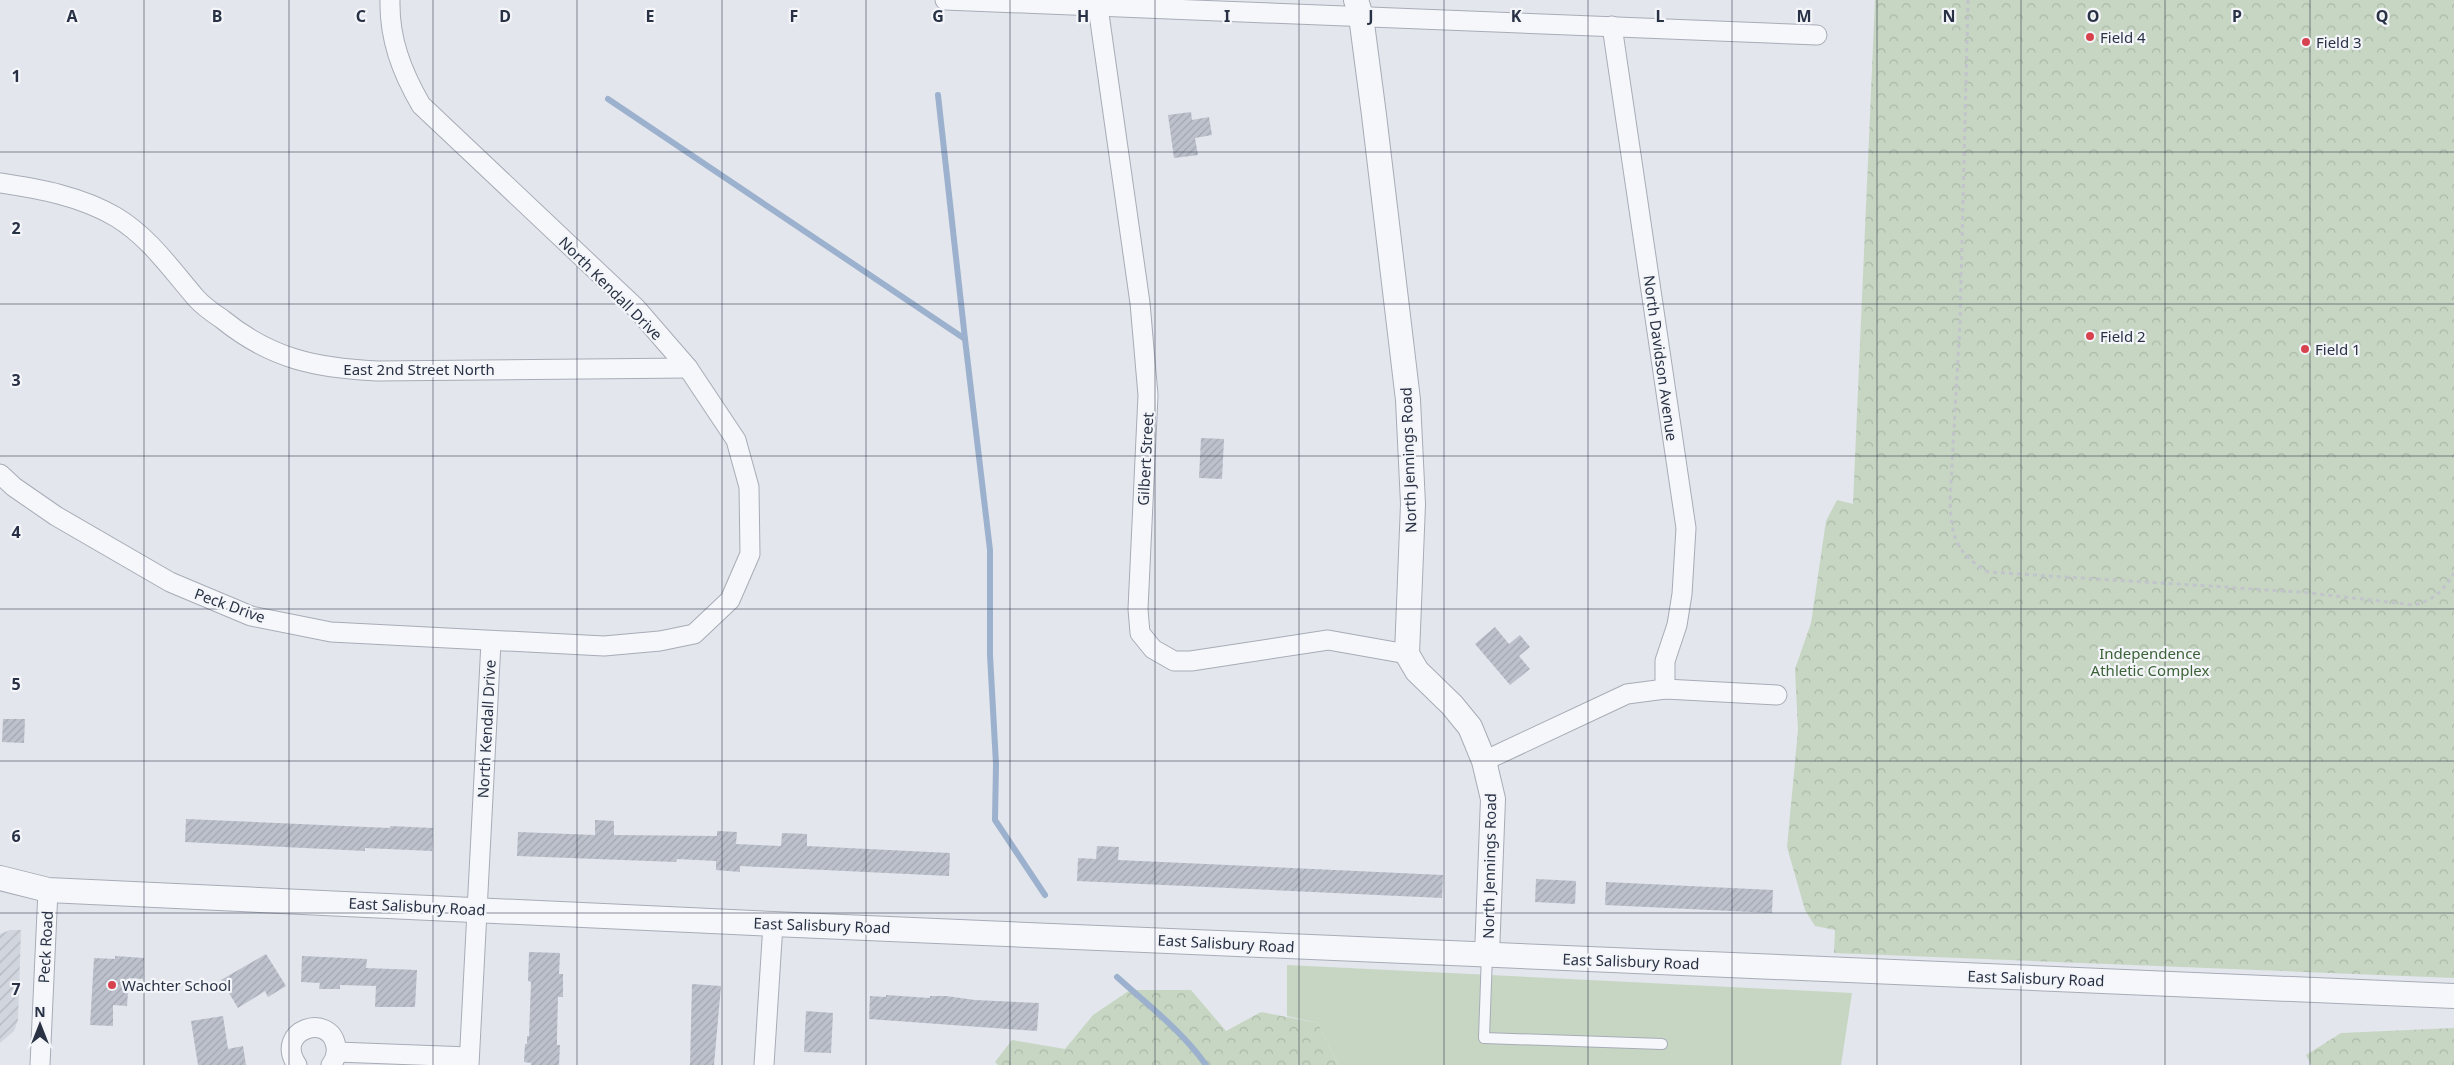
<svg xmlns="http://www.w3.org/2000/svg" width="2454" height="1065" font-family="'Noto Sans',sans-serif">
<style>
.industrial{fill:url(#industrial-furrows)}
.green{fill:#c7d6c3}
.forest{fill:url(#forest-crowns)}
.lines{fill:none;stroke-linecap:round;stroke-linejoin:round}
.stream{stroke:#9cb1cd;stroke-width:6}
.building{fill:url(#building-hatch)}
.service-casing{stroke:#a7acb7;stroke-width:12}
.minor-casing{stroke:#a7acb7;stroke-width:21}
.tertiary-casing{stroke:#a7acb7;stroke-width:26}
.path{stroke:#c1c4cb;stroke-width:3;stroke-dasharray:4 4;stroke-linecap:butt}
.service{stroke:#f6f7fa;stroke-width:10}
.minor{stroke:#f6f7fa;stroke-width:19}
.tertiary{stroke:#f6f7fa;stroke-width:24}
.grid{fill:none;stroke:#293245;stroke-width:1;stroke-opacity:0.55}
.poi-dot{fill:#d7424f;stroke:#f3f5f9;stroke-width:2}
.labels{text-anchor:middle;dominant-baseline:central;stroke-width:4.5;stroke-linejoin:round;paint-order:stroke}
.poi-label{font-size:15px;fill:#293245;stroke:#f3f5f9;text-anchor:start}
.street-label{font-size:15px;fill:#293245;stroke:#f3f5f9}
.park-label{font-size:15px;fill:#3b6236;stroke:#f3f5f9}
.grid-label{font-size:16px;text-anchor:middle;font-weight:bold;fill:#293245;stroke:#f3f5f9;stroke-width:4.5;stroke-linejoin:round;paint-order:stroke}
</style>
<defs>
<pattern id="industrial-furrows" width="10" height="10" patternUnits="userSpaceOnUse" patternTransform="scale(1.25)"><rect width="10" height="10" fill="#d1d5de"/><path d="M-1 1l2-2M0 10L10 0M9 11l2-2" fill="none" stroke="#b3b7c0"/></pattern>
<pattern id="forest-crowns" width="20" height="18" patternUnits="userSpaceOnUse" patternTransform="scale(1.25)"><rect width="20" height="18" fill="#c7d6c3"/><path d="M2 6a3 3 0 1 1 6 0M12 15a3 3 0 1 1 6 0" fill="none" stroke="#abb8a9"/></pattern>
<pattern id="building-hatch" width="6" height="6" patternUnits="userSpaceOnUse" patternTransform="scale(1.25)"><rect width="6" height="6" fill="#bdc1cc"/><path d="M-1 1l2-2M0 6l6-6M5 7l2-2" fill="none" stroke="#a2a6b1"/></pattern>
</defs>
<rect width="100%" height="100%" fill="#e3e6ec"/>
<!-- industrial -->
<polygon class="industrial" points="10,930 21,930 18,1020 14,1031 0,1043 0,934"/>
<!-- green -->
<polygon class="green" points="1287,965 1852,993 1841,1065 1338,1065 1318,1023 1287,1016"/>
<!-- forest -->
<g class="forest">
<polygon points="1875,0 2454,0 2454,978 1834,953 1835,930 1815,926 1805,910 1787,847 1798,730 1795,669 1811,623 1826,521 1837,500 1853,504"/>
<polygon points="1130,990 1191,990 1226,1031 1261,1012 1318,1023 1338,1065 998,1065 995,1062 1012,1040 1065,1049 1093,1015"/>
<polygon points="2454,1028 2454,1065 2311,1065 2306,1055 2341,1033"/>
</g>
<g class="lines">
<!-- stream -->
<g class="stream">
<polyline points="938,95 965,339"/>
<polyline points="608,99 965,339 990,550 990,655 996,764 995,820 1045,895"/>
<path d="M1117,977C1148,1005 1182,1031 1206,1065"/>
</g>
</g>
<!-- building -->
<g class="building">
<polygon points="1191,112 1192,120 1209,117 1212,135 1195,138 1198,155 1174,158 1168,115"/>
<polygon points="1201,438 1224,439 1222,479 1199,478"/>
<polygon points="1495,627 1509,644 1520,635 1530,647 1519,656 1530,669 1510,685 1475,644"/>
<polygon points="3,719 25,719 24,743 2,742"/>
<polygon points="186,819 390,828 390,826 433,828 432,851 365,848 365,851 185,842"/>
<polygon points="595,820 614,821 614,835 717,836 717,831 737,832 736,844 781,846 782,833 807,834 807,846 950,853 949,876 740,866 740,872 716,870 716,861 677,859 676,862 517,856 518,832 595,835"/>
<polygon points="1097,846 1119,847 1118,860 1443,875 1442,898 1077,881 1078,858 1096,859"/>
<polygon points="1536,879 1576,881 1575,904 1535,902"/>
<polygon points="1606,882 1773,890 1772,913 1605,905"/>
<polygon points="529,952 560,953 559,974 563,974 563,997 558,997 557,1037 557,1045 560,1045 559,1065 531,1065 531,1063 524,1062 525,1044 527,1044 527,1036 529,1036 531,982 528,981"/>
<polygon points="266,954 286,986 268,997 265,991 238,1008 221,980"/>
<polygon points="115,956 144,958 143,979 129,978 127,1006 113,1005 113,1026 90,1025 94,958 115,959"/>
<polygon points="302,956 367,959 366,968 417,970 415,1007 375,1007 376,986 340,985 340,989 319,989 320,983 301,982"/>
<polygon points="692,984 721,986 714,1065 690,1065"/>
<polygon points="886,995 930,998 930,996 946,996 975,1000 1039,1003 1037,1031 869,1019 870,996 886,997"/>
<polygon points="806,1011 833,1013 831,1053 804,1052"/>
<polygon points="223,1016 228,1049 243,1046 246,1065 198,1065 191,1021"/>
</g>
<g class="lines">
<defs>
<polyline id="service" points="1487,954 1484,1038 1662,1044"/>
<g id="minor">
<polyline points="945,0 1817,35"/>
<polyline points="1098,7 1140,303 1148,395 1138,609 1140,633 1153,649 1174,661 1191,661 1328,640 1407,654"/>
<polyline points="1612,26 1686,528 1682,594 1677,625 1665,661 1665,689"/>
<path d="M0,183C40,189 80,196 116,217C149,237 171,269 196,298C203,306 213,313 222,319C271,359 316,368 377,371L688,368"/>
<path d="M0,474L14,487L56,516L170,582L251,616L331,632L604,646L660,641L694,634L730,600L750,554L749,487L736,440L688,368L636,308L421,105C402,72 389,39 390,0"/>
<polyline points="1484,761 1627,694 1665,689 1777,695"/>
<polyline points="337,1052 469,1057"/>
<polyline points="40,1065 48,890"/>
<path d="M297,1065C273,1030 331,1011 336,1047C337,1054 335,1060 331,1065"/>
<polyline points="469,1065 491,642"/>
<polyline points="764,1065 773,924"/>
</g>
<g id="tertiary">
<polyline points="1356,0 1361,16 1374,115 1408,400 1413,504 1407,654 1417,671 1452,705 1470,727 1484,761 1493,799 1487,954"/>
<polyline points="0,878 48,890 773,924 2454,996"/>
</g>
</defs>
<!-- service casing -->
<use href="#service" class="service-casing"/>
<!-- minor casing -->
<use href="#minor" class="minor-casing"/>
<!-- tertiary casing -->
<use href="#tertiary" class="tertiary-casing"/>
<!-- path -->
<path class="path" d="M1968,0L1960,323L1950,500C1951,537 1956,553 1988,572L2301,592L2414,605C2433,601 2444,590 2454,573"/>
<!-- service -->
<use href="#service" class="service"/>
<!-- minor -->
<use href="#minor" class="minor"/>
<!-- tertiary -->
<use href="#tertiary" class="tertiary"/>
</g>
<!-- grid -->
<path class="grid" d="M144,0V1065M289,0V1065M433,0V1065M577,0V1065M722,0V1065M866,0V1065M1010,0V1065M1155,0V1065M1299,0V1065M1444,0V1065M1588,0V1065M1732,0V1065M1877,0V1065M2021,0V1065M2165,0V1065M2310,0V1065M0,152H2454M0,304H2454M0,456H2454M0,609H2454M0,761H2454M0,913H2454"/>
<!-- markers -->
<g class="poi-dot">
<circle cx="2090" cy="37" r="5"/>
<circle cx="2306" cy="42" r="5"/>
<circle cx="2090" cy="336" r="5"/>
<circle cx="2305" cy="349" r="5"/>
<circle cx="112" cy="985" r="5"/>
</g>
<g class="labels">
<!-- poi labels -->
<g class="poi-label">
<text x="2100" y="37">Field 4</text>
<text x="2316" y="42">Field 3</text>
<text x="2100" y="336">Field 2</text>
<text x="2315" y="349">Field 1</text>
<text x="122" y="985">Wachter School</text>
</g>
<!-- street labels -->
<g class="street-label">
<text transform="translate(611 288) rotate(45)">North Kendall Drive</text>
<text transform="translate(1661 358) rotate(82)">North Davidson Avenue</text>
<text x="419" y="369">East 2nd Street North</text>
<text transform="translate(1145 459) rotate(-87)">Gilbert Street</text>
<text transform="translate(1408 460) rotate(-92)">North Jennings Road</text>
<text transform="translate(230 605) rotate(20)">Peck Drive</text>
<text transform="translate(486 729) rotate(-87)">North Kendall Drive</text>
<text transform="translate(1489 866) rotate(-89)">North Jennings Road</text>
<text transform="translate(417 906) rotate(3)">East Salisbury Road</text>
<text transform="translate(822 925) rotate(2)">East Salisbury Road</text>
<text transform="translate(1226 943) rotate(3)">East Salisbury Road</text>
<text transform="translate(45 947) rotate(-87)">Peck Road</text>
<text transform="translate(1631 961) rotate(2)">East Salisbury Road</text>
<text transform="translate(2036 978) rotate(2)">East Salisbury Road</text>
</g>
<!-- park labels -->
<g class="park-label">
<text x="2150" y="653">Independence<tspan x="2150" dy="17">Athletic Complex</tspan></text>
</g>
</g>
<g class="grid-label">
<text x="72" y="22">A</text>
<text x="217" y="22">B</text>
<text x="361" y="22">C</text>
<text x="505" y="22">D</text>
<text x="650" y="22">E</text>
<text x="794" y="22">F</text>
<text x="938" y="22">G</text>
<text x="1083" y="22">H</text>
<text x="1227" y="22">I</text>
<text x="1371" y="22">J</text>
<text x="1516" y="22">K</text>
<text x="1660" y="22">L</text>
<text x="1804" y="22">M</text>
<text x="1949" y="22">N</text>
<text x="2093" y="22">O</text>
<text x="2237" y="22">P</text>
<text x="2382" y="22">Q</text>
<text x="16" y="82">1</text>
<text x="16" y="234">2</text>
<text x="16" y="386">3</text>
<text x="16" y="538">4</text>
<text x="16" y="690">5</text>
<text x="16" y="842">6</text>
<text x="16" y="995">7</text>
</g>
<!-- north arrow -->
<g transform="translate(40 1025)" stroke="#f3f5f9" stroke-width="4" paint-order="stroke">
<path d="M0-4L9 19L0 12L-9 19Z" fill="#293245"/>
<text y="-8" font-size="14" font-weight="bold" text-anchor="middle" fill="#293245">N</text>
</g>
</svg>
